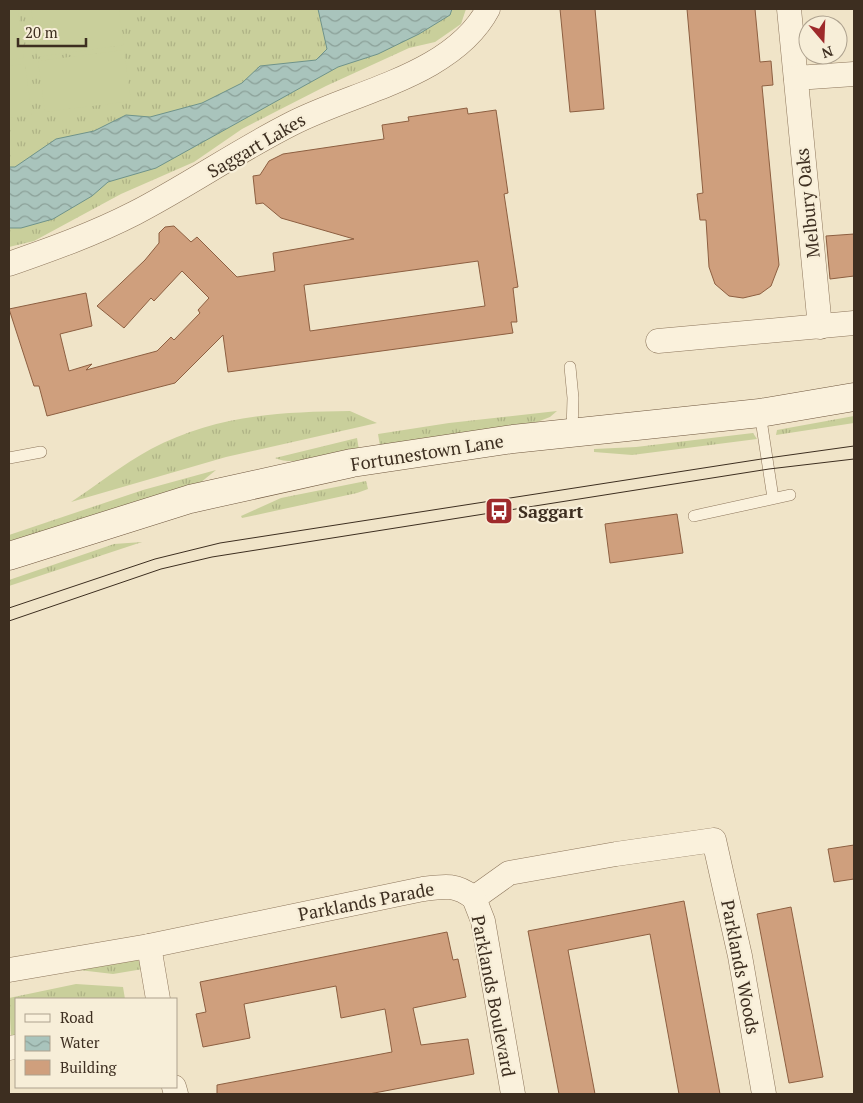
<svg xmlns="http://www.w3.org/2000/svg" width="863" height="1103" font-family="'PT Serif',serif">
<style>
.grass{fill:url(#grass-tufts)}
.pitch{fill:#c9cf9b}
.water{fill:url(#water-waves);stroke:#6f938a}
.building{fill:#cf9f7d;stroke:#8d5f41;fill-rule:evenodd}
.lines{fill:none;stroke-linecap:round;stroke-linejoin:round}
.lane-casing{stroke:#8d765c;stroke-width:12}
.street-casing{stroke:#8d765c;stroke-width:25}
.secondary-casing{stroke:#6f573f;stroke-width:29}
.lane{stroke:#faf1dc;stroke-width:11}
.street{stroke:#faf1dc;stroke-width:24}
.secondary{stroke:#faf1dc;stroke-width:28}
.tram{stroke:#3d2e20;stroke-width:1}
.labels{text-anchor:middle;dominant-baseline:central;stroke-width:4.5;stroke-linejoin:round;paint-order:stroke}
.street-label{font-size:18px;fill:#3d2e20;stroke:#f7eed8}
.poi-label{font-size:18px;font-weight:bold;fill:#3d2e20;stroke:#f7eed8;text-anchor:start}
</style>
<defs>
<pattern id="grass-tufts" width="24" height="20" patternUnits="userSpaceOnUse" patternTransform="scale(1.25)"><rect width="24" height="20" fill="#c9cf9b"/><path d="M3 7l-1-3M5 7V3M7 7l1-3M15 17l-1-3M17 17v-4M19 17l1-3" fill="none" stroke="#aeb285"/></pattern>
<pattern id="water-waves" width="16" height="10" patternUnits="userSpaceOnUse" patternTransform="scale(1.25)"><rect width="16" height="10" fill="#a9c4bc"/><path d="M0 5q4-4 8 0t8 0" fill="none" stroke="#8ba098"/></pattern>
</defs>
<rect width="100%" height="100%" fill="#f0e4c8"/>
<!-- grass -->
<g class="grass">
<polygon points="9,9 466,9 461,24 435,42 409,48 326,86 242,129 194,162 121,194 34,241 9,247"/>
<path d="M350,411L377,423L226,457L71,502C97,485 123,464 151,449C215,415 278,412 350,411Z"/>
<polygon points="557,411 550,417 537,422 380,446 378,434 449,423"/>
<polygon points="854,416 854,423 776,435 777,430"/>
<polygon points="753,433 757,439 632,455 594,452 594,449 636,447"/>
<path d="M357,438L359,450C336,454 295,467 275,458Z"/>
<polygon points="216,470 200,483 177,492 9,541 9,535 143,490"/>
<polygon points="366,481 368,489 357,493 242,518 241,516 281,498"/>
<polygon points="142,542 9,586 9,580 114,544"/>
<polygon points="136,960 139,961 143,969 113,974 79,970"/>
<polygon points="76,984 123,987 125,999 16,999 16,1036 11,1037 9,998"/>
</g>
<!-- pitch -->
<g class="pitch">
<polygon points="9,9 18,9 24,58 9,60"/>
<polygon points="31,9 119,9 124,45 37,57"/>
<polygon points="124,50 131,101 45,112 38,61"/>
<polygon points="25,64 32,115 9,118 9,66"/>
</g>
<!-- water -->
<polygon class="water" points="318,9 452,9 450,15 419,34 378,54 338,67 156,168 108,182 92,196 53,219 21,228 9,228 9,167 15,167 56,139 94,131 126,115 150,117 202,103 242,83 260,66 316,60 327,49"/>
<!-- building -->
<g class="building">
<polygon points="560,9 595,9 604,109 570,112"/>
<polygon points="687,9 755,9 760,62 771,61 773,85 762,86 779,265 771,286 760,294 743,298 729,296 715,284 709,267 706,220 700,220 697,194 703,193"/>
<path d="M467,108L468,114L496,110L508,193L504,194L518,287L513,288L517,322H511L513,333L228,372L223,335L175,383L47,416L39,386H34L9,309L86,293L92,326L60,334L69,371L92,364L86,370L157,351L171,337L174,340L200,313L198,310L209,298L182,271L154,301L151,298L124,328L97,306L145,260L159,243V233L165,227L174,226L191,242L197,237L237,277L275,271L273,253L354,239L281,218L263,203L256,204L253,176L260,175L269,161L283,154L384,139L382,125L409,121L408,117ZM478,261L485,306L310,331L304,285Z"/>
<polygon points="854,234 854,276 830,279 826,236"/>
<polygon points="677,514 683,553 610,563 605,524"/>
<polygon points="854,845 854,879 834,882 828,849"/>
<polygon points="684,901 720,1094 679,1094 650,934 568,950 595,1094 559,1094 528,931"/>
<polygon points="791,907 823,1077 789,1083 757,914"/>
<polygon points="447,932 453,960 458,959 466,997 413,1008 421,1045 468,1039 474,1074 369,1094 217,1094 217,1085 392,1052 385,1009 341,1018 336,986 244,1004 250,1038 203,1047 196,1014 206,1012 200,982"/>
</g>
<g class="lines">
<defs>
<g id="lane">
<polyline points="570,367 573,398 572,432"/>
<polyline points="760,413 773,498"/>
<polyline points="9,458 41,452"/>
<polyline points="694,516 790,495"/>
</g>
<g id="street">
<polyline points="789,9 820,327"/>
<polyline points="796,78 854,74"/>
<path d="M9,264C52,249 94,234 135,213C189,185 239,150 293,123C356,91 453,75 488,9"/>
<polyline points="658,341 854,323"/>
<polyline points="474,898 509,873 616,854 714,840 740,956 764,1094"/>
<polyline points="474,898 483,921 513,1094"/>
<polyline points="149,946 158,999"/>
<path d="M9,970L149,946L423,889C445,886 456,884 474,898"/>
<polyline points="9,1048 16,1047"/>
<polyline points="174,1087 176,1094"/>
</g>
<polyline id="secondary" points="9,556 190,499 352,463 513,439 760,413 854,397"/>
</defs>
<!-- lane casing -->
<use href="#lane" class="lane-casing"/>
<!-- street casing -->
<use href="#street" class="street-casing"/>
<!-- secondary casing -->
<use href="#secondary" class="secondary-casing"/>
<!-- lane -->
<use href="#lane" class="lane"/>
<!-- street -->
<use href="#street" class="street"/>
<!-- secondary -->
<use href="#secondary" class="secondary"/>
<!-- tram -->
<g class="tram">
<polyline points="9,608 155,559 220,543 768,458 854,446"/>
<polyline points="9,621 161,569 212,557 769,469 854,459"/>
</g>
</g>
<!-- icons -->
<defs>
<symbol id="bus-square" viewBox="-11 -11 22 22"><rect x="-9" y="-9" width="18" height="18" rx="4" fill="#9e2a2b" stroke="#f7eed8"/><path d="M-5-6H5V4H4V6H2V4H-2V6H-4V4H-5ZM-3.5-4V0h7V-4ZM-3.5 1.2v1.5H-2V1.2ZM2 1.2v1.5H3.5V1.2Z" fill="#fff"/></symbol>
</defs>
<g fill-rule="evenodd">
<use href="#bus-square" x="483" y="495" width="32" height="32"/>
</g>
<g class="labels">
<!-- street labels -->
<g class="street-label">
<text transform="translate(256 145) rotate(-30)">Saggart Lakes</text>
<text transform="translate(807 203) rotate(-96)">Melbury Oaks</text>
<text transform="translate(427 452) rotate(-9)">Fortunestown Lane</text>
<text transform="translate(366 901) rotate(-11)">Parklands Parade</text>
<text transform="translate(741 967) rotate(79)">Parklands Woods</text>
<text transform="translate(494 996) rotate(79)">Parklands Boulevard</text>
</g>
<!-- poi labels -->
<g class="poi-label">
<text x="518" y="511">Saggart</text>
</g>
</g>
<!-- border -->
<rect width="863" height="1103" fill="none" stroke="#3d2e20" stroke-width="20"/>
<!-- legend -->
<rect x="15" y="998" width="162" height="90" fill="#f7eed8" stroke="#ada18e"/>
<rect x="25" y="1014" width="25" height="8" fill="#faf1dc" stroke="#ada18e"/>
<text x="60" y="1023" font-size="15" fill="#3d2e20">Road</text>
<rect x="25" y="1036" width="25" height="15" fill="url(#water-waves)" stroke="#ada18e"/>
<text x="60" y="1048" font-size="15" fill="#3d2e20">Water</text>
<rect x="25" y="1060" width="25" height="15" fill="#cf9f7d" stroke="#ada18e"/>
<text x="60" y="1073" font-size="15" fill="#3d2e20">Building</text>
<!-- north arrow -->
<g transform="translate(823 40) rotate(161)"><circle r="24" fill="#f7eed8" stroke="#ada18e"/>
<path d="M0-4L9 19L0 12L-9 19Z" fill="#9e2a2b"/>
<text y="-8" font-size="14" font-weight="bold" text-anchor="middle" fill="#3d2e20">N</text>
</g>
<!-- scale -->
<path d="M18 38v8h68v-8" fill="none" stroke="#3d2e20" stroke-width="2.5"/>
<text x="25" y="38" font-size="15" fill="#3d2e20" stroke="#f7eed8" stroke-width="4" paint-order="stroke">20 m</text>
</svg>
